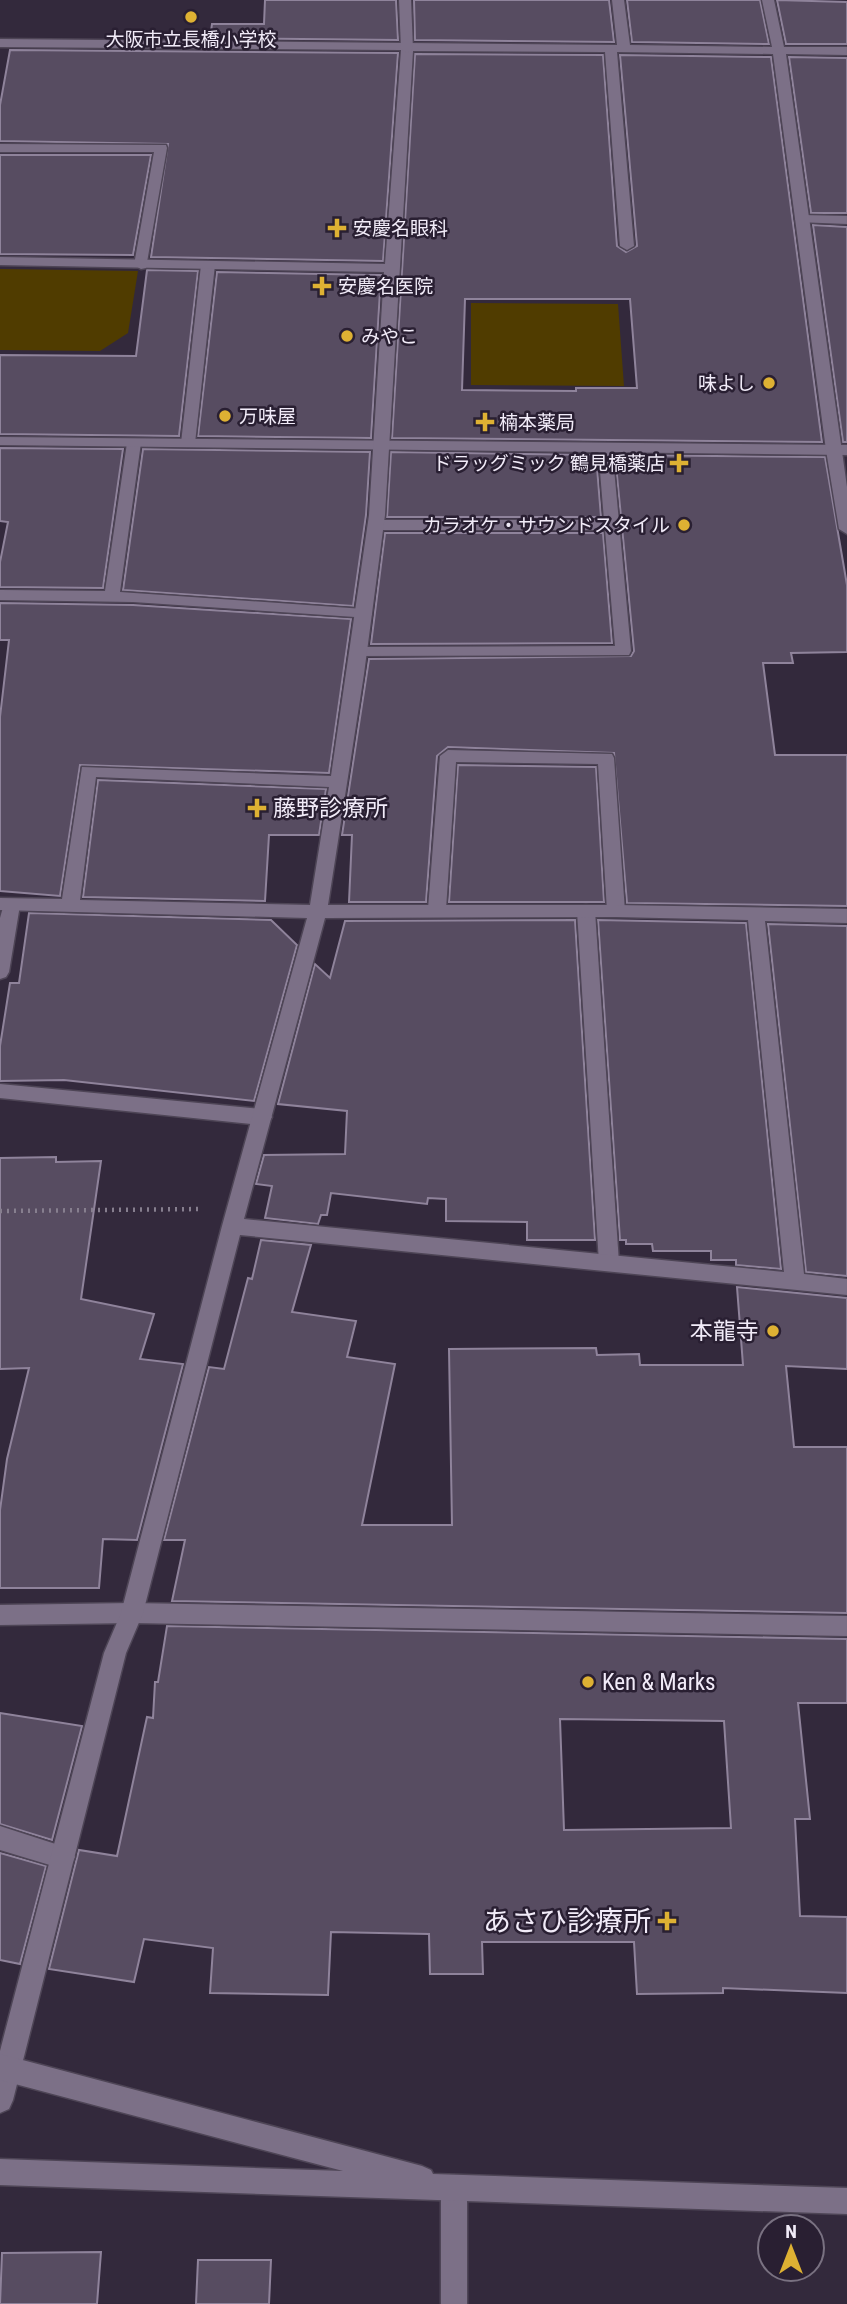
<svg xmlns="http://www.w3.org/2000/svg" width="847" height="2304" font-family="'Roboto Condensed','Noto Sans JP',sans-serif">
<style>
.green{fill:#503c00}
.building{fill:#574c61;stroke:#8f839b;stroke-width:2;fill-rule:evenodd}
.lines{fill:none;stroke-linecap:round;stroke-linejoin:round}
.service-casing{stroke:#4e4556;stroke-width:3}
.pedestrian-casing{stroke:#4e4556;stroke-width:3}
.minor-casing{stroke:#4e4556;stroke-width:3}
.tertiary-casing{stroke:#4e4556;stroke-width:3}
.path{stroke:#877f8f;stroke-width:4.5;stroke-dasharray:2 5;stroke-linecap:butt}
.service{fill:#7c7087;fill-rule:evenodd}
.pedestrian{fill:#7c7087;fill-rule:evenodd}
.minor{fill:#7c7087;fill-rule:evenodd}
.tertiary{fill:#7c7087;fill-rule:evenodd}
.poi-dot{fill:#deb133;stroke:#291f32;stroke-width:2.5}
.labels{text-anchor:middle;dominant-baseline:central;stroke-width:5;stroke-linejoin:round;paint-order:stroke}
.far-poi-label{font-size:19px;fill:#f1ebf8;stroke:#291f32;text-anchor:start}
.poi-label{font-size:23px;fill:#f1ebf8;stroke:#291f32;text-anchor:start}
.near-poi-label{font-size:28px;fill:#f1ebf8;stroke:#291f32;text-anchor:end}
</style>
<rect width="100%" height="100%" fill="#33293c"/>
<!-- green -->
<g class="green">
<polygon points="0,269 138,271 128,333 100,351 0,350"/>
<polygon points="471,303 618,304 624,386 471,385"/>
</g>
<!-- building -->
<g class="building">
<polygon points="265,0 396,0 398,40 210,38 212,24 264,24"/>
<polygon points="414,0 609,0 614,42 415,40"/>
<polygon points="627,0 760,0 769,44 632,42"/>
<polygon points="777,0 847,2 847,44 786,44"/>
<polygon points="10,50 398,53 383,261 151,257 168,144 0,141 0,105"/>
<path d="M415,54L603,55L617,246L626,252L637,246L620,55L771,57L822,442L392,438ZM465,299H630L637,388H576V391L462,390Z"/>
<polygon points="789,57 847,58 847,213 811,213"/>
<polygon points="0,155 151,155 133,255 0,254"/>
<polygon points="813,225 847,227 847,442 843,442"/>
<polygon points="147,270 198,271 179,436 0,434 0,355 136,356"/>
<polygon points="217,272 381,275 371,438 198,436"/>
<polygon points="0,448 123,449 103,588 0,587 0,562 8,522 0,521"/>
<polygon points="143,449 370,452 366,515 353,606 123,590"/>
<polygon points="391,452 596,455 601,517 387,517"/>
<polygon points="615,455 825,457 847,585 847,652 791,653 793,663 763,663 775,755 847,755 847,906 627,903 614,753 448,747 437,756 426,902 349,902 352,835 342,835 369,659 631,656 634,651"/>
<polygon points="385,533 603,533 612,643 371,644"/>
<polygon points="0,603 133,605 351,619 329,773 80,765 60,896 0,891 0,717 9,640 0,640"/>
<polygon points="458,765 596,767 604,902 449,902"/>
<polygon points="98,780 326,789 319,835 269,835 265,901 83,897"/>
<polygon points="29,913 271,920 297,945 254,1101 64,1080 0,1081 0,1046 10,983 19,983"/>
<polygon points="575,920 595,1240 527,1240 527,1222 446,1221 446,1199 428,1198 427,1204 331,1193 327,1215 321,1215 318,1224 265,1218 272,1186 256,1184 264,1155 345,1154 347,1111 278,1104 315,964 330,978 345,921"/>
<polygon points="598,920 746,923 781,1269 736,1265 736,1260 711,1260 711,1251 653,1251 652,1244 626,1244 626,1240 620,1240"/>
<polygon points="768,924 847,926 847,1276 806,1272"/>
<polygon points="56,1157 56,1162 101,1161 81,1299 154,1314 140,1359 183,1364 137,1540 103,1539 99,1588 0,1588 0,1510 7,1459 29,1368 0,1369 0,1158"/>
<polygon points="261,1240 311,1245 292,1312 356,1321 347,1357 395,1364 362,1525 452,1525 449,1349 596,1348 597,1355 639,1354 640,1365 743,1365 737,1287 847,1298 847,1369 786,1366 794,1447 847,1447 847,1613 172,1601 185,1540 164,1540 209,1367 224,1369 248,1278 252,1279"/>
<path d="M167,1626L847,1639V1703H798L810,1819H795L800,1916L847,1917V1993L723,1988V1993L637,1994L634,1942H482L483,1974H430L429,1934L331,1932L328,1995L210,1993L213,1948L144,1939L134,1982L49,1969L79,1850L117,1856L147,1717L153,1718L155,1682H158ZM560,1719L724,1721L731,1828L564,1830Z"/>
<polygon points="0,1713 82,1726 52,1840 0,1824"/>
<polygon points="0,1853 46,1866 20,1964 0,1960"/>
<polygon points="101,2252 97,2304 0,2304 2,2253"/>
<polygon points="198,2260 271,2260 269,2304 196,2304"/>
</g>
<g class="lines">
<defs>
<g id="service">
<polygon points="0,144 166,145 167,148 146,268 141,269 134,265 154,152 0,152"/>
<polygon points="802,215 847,216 847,224 797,222 795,219"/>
<polygon points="208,261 215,265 195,443 188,447 181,443 201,265"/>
<polygon points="134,439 141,443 120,592 364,609 372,614 370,618 133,602 0,600 0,590 105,591 127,443"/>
<polygon points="605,443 612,447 631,651 629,655 353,656 351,652 353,648 359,647 615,646 605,530 376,530 368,525 376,520 604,520 598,447"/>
<polygon points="448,750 612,754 614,758 625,911 622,916 610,916 607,911 598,764 456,762 446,909 443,914 431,914 428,909 440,756"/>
<polygon points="11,899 17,900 20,905 9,972 6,977 0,979 0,918 5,900"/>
<polygon points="586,905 592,906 595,911 619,1263 616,1269 609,1271 602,1269 599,1263 577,911 580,906"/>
<polygon points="0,1084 262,1109 269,1112 272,1117 269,1122 262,1125 0,1098"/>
<polygon points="132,1603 847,1616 847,1636 132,1623 0,1625 0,1605"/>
<polygon points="0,1826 71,1849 75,1857 71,1865 63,1869 0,1850"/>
<polygon points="454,2175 463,2179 467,2188 467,2304 441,2304 441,2188 445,2179"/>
</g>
<polygon id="pedestrian" points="0,437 847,445 847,455 0,445"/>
<path id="minor" d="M612,0H624L630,45L772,47L762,0H774L784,47H847V55L786,54L847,487V534L839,529L826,450L773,54L617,52L634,246L627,250L620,246L605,52L413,51L385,515L364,674L328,905H616L847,909V923L765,921L804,1274L847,1279V1295L240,1235L143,1613L126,1653L13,2100L9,2109L0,2113V2051L104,1653L121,1613L222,1226L307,918L0,910V898L62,899L82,767L331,776L369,515L384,272L0,265V257L385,264L401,50L0,47V39L617,45ZM96,777L329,787L310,905L80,900ZM616,917L748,920L784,1272L244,1219L325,918Z"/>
<g id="tertiary">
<polygon points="399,0 411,0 413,49 407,53 401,49"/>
<polygon points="0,2054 422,2166 431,2170 433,2174 847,2188 847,2214 0,2185 0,2159 343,2171 0,2080"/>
</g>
</defs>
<!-- service casing -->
<use href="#service" class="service-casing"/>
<!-- pedestrian casing -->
<use href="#pedestrian" class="pedestrian-casing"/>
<!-- minor casing -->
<use href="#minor" class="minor-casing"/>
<!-- tertiary casing -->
<use href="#tertiary" class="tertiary-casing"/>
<!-- path -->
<polyline class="path" points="0,1211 202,1209"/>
<!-- service -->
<use href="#service" class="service"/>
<!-- pedestrian -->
<use href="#pedestrian" class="pedestrian"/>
<!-- minor -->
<use href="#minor" class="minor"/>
<!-- tertiary -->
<use href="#tertiary" class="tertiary"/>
</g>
<!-- markers -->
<g class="poi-dot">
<circle cx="191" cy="17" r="7"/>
<path d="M333.5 217.5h7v7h7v7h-7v7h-7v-7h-7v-7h7z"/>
<path d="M318.5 275.5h7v7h7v7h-7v7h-7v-7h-7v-7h7z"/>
<circle cx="347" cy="336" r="7"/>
<circle cx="769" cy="383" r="7"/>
<circle cx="225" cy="416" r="7"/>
<path d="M481.5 411.5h7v7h7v7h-7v7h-7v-7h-7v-7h7z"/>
<path d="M675.5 452.5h7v7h7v7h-7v7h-7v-7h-7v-7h7z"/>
<circle cx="684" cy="525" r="7"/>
<path d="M253.5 797.5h7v7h7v7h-7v7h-7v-7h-7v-7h7z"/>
<circle cx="773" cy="1331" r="7"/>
<circle cx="588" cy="1682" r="7"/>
<path d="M663.5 1910.5h7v7h7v7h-7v7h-7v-7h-7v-7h7z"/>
</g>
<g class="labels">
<!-- far-poi labels -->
<g class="far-poi-label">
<text x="191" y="39" text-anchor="middle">大阪市立長橋小学校</text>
<text x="353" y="228">安慶名眼科</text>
<text x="338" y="286">安慶名医院</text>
<text x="361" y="336">みやこ</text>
<text x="755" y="383" text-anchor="end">味よし</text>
<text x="239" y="416">万味屋</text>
<text x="499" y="422">楠本薬局</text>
<text x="665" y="463" text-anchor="end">ドラッグミック 鶴見橋薬店</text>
<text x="670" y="525" text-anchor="end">カラオケ・サウンドスタイル</text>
</g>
<!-- poi labels -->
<g class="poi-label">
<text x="273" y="808">藤野診療所</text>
<text x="759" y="1331" text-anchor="end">本龍寺</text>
<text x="602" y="1682">Ken &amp; Marks</text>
</g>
<!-- near-poi labels -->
<g class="near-poi-label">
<text x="651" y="1921">あさひ診療所</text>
</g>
</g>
<!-- north arrow -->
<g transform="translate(791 2248)"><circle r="33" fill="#291f32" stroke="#797181" stroke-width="2"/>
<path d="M0-5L12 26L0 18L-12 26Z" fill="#deb133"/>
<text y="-10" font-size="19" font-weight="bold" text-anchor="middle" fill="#f1ebf8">N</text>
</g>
</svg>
